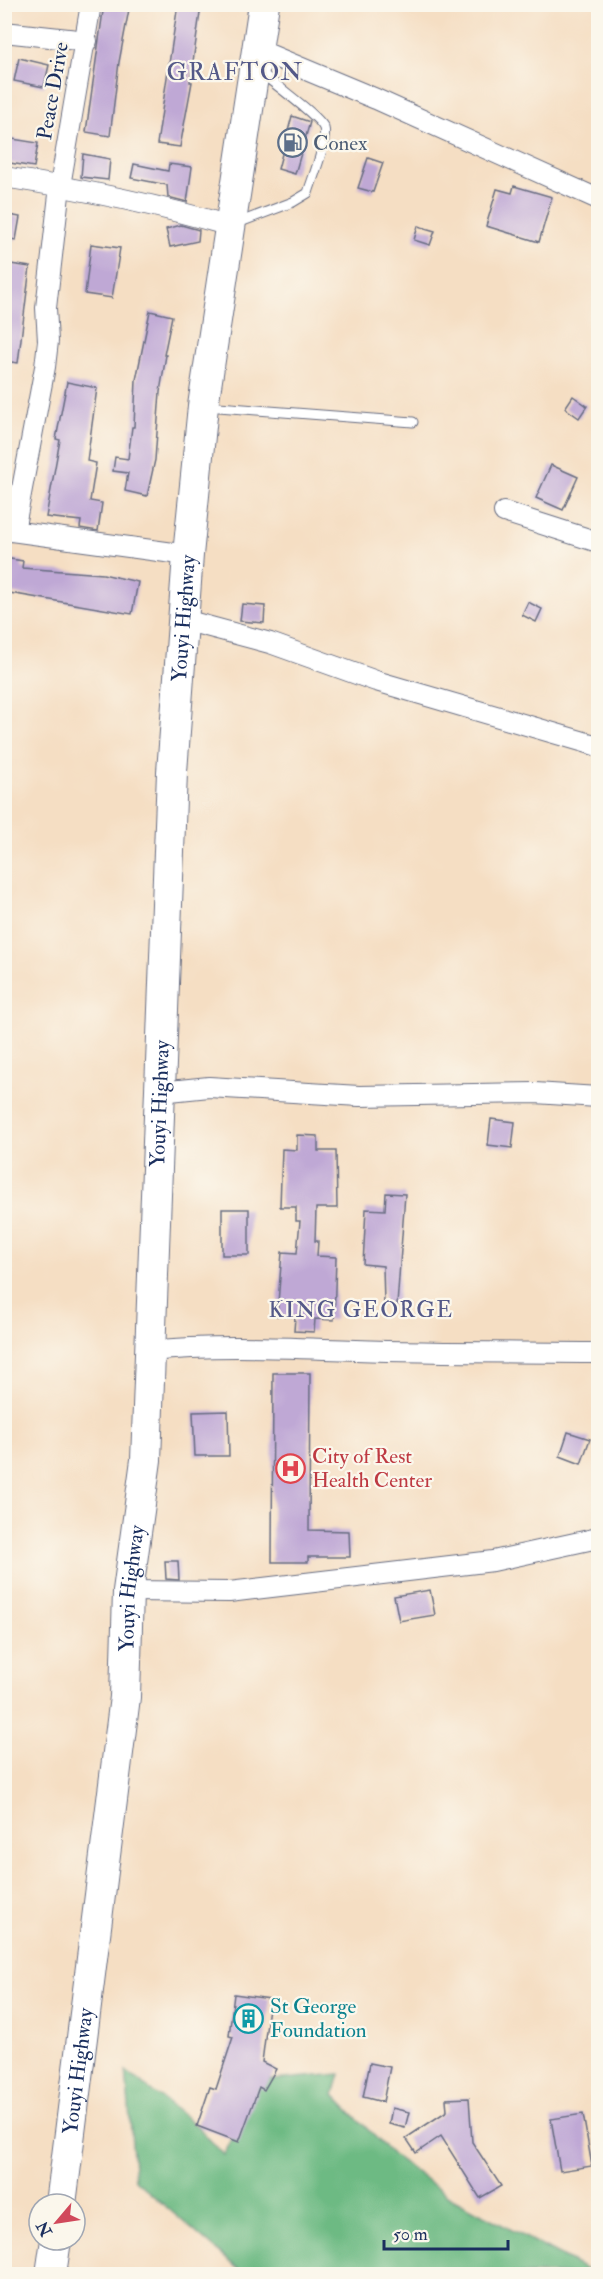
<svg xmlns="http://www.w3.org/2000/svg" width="603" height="2279" font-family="'IM FELL Double Pica',serif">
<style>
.forest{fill:#6dba83;stroke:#447470;stroke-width:1.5}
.building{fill:#bfa8d5}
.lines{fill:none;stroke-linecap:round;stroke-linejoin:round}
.service-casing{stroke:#676c81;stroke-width:11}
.minor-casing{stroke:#676c81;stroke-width:22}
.primary-casing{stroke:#676c81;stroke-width:32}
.service{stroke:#fff;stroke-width:9}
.minor{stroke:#fff;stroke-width:20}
.primary{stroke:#fff;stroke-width:30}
.labels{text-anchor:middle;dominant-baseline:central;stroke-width:4.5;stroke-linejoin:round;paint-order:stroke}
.street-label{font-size:21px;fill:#1b2f5e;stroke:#fbf7ec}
.service-label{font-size:21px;fill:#4e5e75;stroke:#fbf7ec;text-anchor:start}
.health-label{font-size:21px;fill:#be3a42;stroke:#fbf7ec;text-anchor:start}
.culture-label{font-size:21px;fill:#0d838f;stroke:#fbf7ec;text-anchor:start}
.neighbourhood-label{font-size:22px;letter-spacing:1.5px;fill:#545988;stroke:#fbf7ec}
.quarter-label{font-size:24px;letter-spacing:1.5px;fill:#545988;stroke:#fbf7ec}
</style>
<rect width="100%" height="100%" fill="#fbf7ec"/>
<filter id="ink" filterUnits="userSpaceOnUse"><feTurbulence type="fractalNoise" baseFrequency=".0167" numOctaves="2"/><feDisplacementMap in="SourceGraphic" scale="12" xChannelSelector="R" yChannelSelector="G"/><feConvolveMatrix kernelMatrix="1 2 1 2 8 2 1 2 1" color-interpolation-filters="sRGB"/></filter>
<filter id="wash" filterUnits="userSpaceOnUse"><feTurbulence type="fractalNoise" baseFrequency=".008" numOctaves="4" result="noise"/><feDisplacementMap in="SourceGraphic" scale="24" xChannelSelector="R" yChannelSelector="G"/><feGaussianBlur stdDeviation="1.35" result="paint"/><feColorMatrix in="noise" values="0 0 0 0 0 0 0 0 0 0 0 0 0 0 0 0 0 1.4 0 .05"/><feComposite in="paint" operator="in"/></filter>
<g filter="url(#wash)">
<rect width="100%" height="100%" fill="#f5dec3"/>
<!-- forest -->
<polygon class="forest" points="126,2071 197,2126 224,2155 261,2081 340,2074 334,2095 393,2155 450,2197 594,2274 244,2274 135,2180"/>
<g id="blocks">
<!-- building -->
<g class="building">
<polygon points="104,4 130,4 119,62 110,136 86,132"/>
<polygon points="178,4 201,6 190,82 192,82 180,147 157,144"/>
<polygon points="19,58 49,65 44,87 14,81"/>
<polygon points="292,116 310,122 295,174 278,169"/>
<polygon points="6,138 38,143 34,167 4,162"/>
<polygon points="83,154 110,159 108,180 81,177"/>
<polygon points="368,158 383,163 373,192 358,188"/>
<polygon points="134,164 168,171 169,164 192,167 187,202 168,197 167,185 131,178"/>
<polygon points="514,186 552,197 539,242 486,226 497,189 512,193"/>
<polygon points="4,214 20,217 16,240 4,238"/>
<polygon points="181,225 199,230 198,241 170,247 166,229"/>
<polygon points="418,226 435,231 430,245 414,240"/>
<polygon points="91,244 120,248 112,298 85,294"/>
<polygon points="4,263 30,267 18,363 4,361"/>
<polygon points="150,311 172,316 164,355 166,355 160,392 155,460 147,496 125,491 128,473 113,471 115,457 128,459 132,427 134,427 136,380"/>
<polygon points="67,382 97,388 87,461 96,463 90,501 102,503 98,531 80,528 81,521 46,517 60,440 56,439"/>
<polygon points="573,396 587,406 579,418 565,408"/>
<polygon points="551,465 578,477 563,510 536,498"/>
<polygon points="4,558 23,561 22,568 103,574 138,582 132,614 4,592"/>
<polygon points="528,602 542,609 536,622 522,615"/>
<polygon points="242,604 265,606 264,623 240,621"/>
<polygon points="491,1119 515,1122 512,1148 488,1145"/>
<polygon points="297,1135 318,1136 318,1151 336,1151 337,1208 316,1208 315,1241 318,1241 317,1256 336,1257 334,1320 315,1319 314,1332 294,1331 295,1317 277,1316 282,1252 297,1253 300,1221 296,1221 296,1207 280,1207 282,1149 297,1150"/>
<polygon points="386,1193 405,1194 397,1305 384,1304 383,1266 363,1264 366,1209 385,1210"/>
<rect x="222" y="1209" width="27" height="46"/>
<polygon points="273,1373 310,1373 309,1530 349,1531 350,1557 308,1557 308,1562 272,1562"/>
<polygon points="228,1411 229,1456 195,1456 193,1412"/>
<polygon points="568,1432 590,1439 581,1464 560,1456"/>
<polygon points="165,1561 178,1561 179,1580 166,1579"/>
<polygon points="430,1590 435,1615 399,1621 394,1596"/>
<polygon points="234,1994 270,1999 262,2062 276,2069 264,2090 259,2087 239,2142 197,2126 210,2087 216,2089 233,2037 229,2036"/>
<polygon points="370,2063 390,2067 383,2102 363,2097"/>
<polygon points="469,2098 472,2142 501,2186 480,2198 441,2136 416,2153 406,2138 447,2111 446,2099"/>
<polygon points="392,2108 409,2112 405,2128 389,2124"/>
<polygon points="583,2114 592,2166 560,2171 551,2119"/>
</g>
</g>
</g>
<g filter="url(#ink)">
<use href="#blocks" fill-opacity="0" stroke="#676c81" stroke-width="1.5"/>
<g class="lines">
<defs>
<g id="service">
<path d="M235,224L293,202L308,193C312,179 328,141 324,128C320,117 272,82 260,72"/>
<polyline points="206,406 413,422"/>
</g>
<g id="minor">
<polyline points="4,32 87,41"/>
<polyline points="256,49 376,99 598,199"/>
<path d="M4,177C81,189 155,204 230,226"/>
<polyline points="504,512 598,542"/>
<polyline points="4,530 188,555"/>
<polyline points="14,531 45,367 48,341 46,308 60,186 91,4"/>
<polyline points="184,620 270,643 376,681 598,746"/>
<polyline points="160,1092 209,1087 359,1096 535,1093 598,1097"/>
<path d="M150,1351C219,1344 287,1348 356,1350C437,1353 518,1352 598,1353"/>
<polyline points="128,1591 229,1592 493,1561 598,1538"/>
</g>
<g id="primary">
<path id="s1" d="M61,2204L125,1697L128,1591L146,1460L172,772L188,555L203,406L264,4"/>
<polyline points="51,2274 56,2240"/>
</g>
</defs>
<!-- service casing -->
<use href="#service" class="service-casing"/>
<!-- minor casing -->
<use href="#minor" class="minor-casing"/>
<!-- primary casing -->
<use href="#primary" class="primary-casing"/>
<!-- service -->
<use href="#service" class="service"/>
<!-- minor -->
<use href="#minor" class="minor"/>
<!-- primary -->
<use href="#primary" class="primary"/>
</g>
</g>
<!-- icons -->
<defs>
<symbol id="fuel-ring" viewBox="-11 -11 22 22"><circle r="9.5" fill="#fbf7ec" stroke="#5c6f8a" stroke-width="1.5"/><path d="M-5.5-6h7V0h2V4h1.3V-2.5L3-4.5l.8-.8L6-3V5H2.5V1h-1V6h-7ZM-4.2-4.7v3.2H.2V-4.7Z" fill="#5c6f8a"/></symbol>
<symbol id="hospital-ring" viewBox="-11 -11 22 22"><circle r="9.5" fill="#fbf7ec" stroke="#e0444e" stroke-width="1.5"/><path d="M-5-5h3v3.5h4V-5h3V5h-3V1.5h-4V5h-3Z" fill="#e0444e"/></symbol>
<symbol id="building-ring" viewBox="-11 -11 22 22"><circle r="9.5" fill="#fbf7ec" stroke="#0f9aa8" stroke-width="1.5"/><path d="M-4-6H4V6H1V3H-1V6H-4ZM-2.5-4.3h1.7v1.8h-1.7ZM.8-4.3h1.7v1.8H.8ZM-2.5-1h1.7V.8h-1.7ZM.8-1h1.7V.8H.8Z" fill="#0f9aa8"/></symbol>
</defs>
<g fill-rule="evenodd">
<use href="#fuel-ring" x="276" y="126" width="33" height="33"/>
<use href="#hospital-ring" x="274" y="1452" width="33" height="33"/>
<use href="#building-ring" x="232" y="2002" width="33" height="33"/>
</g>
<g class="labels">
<!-- street labels -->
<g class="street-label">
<text transform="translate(53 91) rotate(-80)">Peace Drive</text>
<text stroke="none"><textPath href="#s1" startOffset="1592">Youyi Highway</textPath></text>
<text stroke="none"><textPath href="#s1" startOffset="1106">Youyi Highway</textPath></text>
<text stroke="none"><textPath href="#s1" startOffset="620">Youyi Highway</textPath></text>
<text stroke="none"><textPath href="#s1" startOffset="134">Youyi Highway</textPath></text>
</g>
<!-- service labels -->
<g class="service-label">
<text x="313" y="143">Conex</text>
</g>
<!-- health labels -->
<g class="health-label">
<text x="312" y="1456">City of Rest<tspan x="312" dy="24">Health Center</tspan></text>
</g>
<!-- culture labels -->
<g class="culture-label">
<text x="270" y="2006">St George<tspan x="270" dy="24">Foundation</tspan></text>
</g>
<!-- neighbourhood labels -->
<g class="neighbourhood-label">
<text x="361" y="1310">KING GEORGE</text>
</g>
<!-- quarter labels -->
<g class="quarter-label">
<text x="235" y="72">GRAFTON</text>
</g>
</g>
<!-- margin -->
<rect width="603" height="2279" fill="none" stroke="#fbf7ec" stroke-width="24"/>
<!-- north arrow -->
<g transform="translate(57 2222) rotate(241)"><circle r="28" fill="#fbf7ec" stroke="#a1a7b3" stroke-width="1.5"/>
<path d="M0-4.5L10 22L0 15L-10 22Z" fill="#d1495b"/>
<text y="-9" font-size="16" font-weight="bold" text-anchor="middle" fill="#1b2f5e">N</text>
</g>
<!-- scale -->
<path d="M384 2240v9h124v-9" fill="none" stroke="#1b2f5e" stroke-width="3"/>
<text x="393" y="2240" font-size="18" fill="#1b2f5e" stroke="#fbf7ec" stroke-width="4.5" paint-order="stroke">50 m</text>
</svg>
